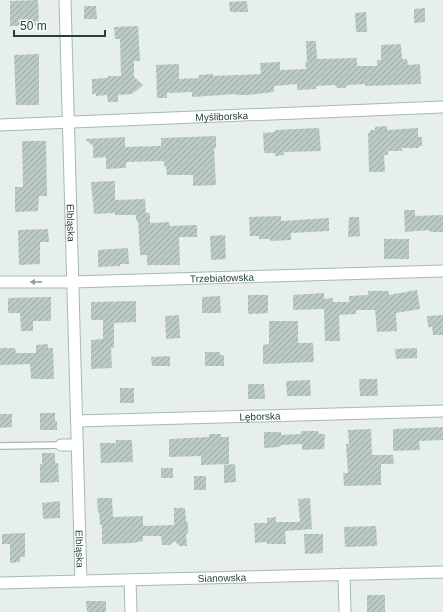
<svg xmlns="http://www.w3.org/2000/svg" width="443" height="612" font-family="Arial,sans-serif">
<style>
.building{fill:url(#building-hatch)}
.lines{fill:none;stroke-linecap:round;stroke-linejoin:round}
.service-casing{stroke:#a8b8b2;stroke-width:8}
.minor-casing{stroke:#a8b8b2;stroke-width:13}
.service{stroke:#fff;stroke-width:5.5}
.minor{stroke:#fff;stroke-width:11}
.oneway{fill:#92a09c}
.labels{text-anchor:middle;dominant-baseline:central;stroke-width:3;stroke-linejoin:round;paint-order:stroke}
.street-label{font-size:10px;fill:#24423a;stroke:#f7fbf9}
</style>
<defs>
<pattern id="building-hatch" width="6" height="6" patternUnits="userSpaceOnUse"><rect width="6" height="6" fill="#bbcac4"/><path d="M-1 1l2-2M0 6l6-6M5 7l2-2" fill="none" stroke="#98a6a0"/></pattern>
</defs>
<rect width="100%" height="100%" fill="#e6efeb"/>
<!-- building -->
<g class="building">
<polygon points="38,0 39,25 10,26 10,1"/>
<polygon points="247,1 248,12 230,12 229,2"/>
<polygon points="84,6 96,6 97,19 84,19"/>
<polygon points="425,8 425,22 414,23 414,9"/>
<polygon points="366,12 367,32 356,32 355,13"/>
<polygon points="138,26 140,61 134,61 134,77 143,85 135,92 133,92 133,94 118,95 118,102 108,102 107,95 96,96 96,94 92,94 92,79 108,78 108,76 121,76 120,39 115,39 114,27"/>
<polygon points="306,41 316,41 317,59 357,58 357,66 377,66 377,60 381,60 381,45 401,44 402,59 407,59 408,65 420,64 421,84 365,86 365,84 347,85 345,88 337,88 335,85 316,86 316,89 297,90 297,84 274,86 274,92 247,95 236,95 236,94 192,97 192,92 167,93 167,98 157,98 156,65 179,64 179,79 199,78 199,75 213,74 213,76 261,74 260,63 280,62 280,70 306,69 305,62 307,62"/>
<polygon points="39,54 39,105 16,105 14,55"/>
<polygon points="387,126 387,130 418,128 418,137 422,137 422,146 419,146 419,148 402,148 402,151 388,151 388,155 384,155 385,172 369,172 368,133 370,133 370,130 375,130 375,127"/>
<polygon points="319,128 321,151 284,152 284,155 275,156 275,153 264,153 263,133 275,132 275,130"/>
<polygon points="216,136 216,148 214,148 216,185 193,186 193,175 167,175 166,166 164,166 164,161 126,162 126,168 106,169 106,157 93,158 93,146 85,139 125,137 125,147 161,146 161,138"/>
<polygon points="22,141 46,141 47,196 39,196 38,211 15,212 15,187 23,187"/>
<polygon points="115,181 115,200 145,199 146,213 150,213 150,223 169,222 170,226 197,225 197,237 179,237 180,265 147,265 147,255 140,255 138,221 136,221 136,215 115,215 115,213 94,214 91,182"/>
<polygon points="404,210 415,210 415,216 443,215 443,232 430,232 429,230 405,232"/>
<polygon points="281,216 281,221 329,218 329,231 291,233 291,240 270,241 270,239 259,239 259,236 250,236 249,217"/>
<polygon points="349,217 359,217 360,236 348,237"/>
<polygon points="48,229 49,242 40,242 40,264 19,265 18,230"/>
<polygon points="225,235 226,259 211,260 210,236"/>
<rect x="384" y="239" width="25" height="20"/>
<polygon points="128,248 129,264 120,264 120,266 98,267 98,250"/>
<polygon points="417,290 420,309 396,313 397,331 377,332 375,310 356,310 356,314 339,315 340,341 325,341 324,309 293,310 293,295 324,293 324,299 333,298 333,302 349,302 349,296 368,295 368,291 389,291 389,295"/>
<polygon points="248,295 268,295 268,313 248,314"/>
<polygon points="220,296 221,313 202,313 202,297"/>
<polygon points="51,297 51,321 33,321 33,331 21,331 20,313 8,313 8,298"/>
<polygon points="136,301 136,322 114,323 114,348 111,348 112,368 91,369 91,340 103,339 103,320 91,320 91,302"/>
<polygon points="179,315 180,338 166,339 165,316"/>
<polygon points="443,315 443,335 433,335 432,327 428,327 427,316"/>
<polygon points="269,321 298,321 298,343 313,343 314,362 263,364 263,345 269,344"/>
<polygon points="48,344 48,348 53,348 54,379 31,379 30,364 0,365 0,348 15,348 16,353 36,353 36,345"/>
<polygon points="417,348 417,358 396,359 395,349"/>
<polygon points="205,352 220,352 220,355 224,355 224,366 205,366"/>
<polygon points="170,356 170,366 152,366 151,357"/>
<polygon points="359,379 377,379 378,396 360,396"/>
<polygon points="310,380 311,396 287,396 286,381"/>
<polygon points="248,384 264,384 265,399 248,399"/>
<rect x="120" y="388" width="14" height="15"/>
<polygon points="40,413 55,413 55,421 57,421 57,430 40,430"/>
<polygon points="0,414 12,414 12,427 0,428"/>
<polygon points="443,427 443,440 419,441 420,450 393,451 393,429"/>
<polygon points="371,429 372,455 393,455 394,464 381,464 381,485 344,486 343,473 348,473 346,444 349,444 348,430"/>
<polygon points="301,431 318,431 319,434 325,434 324,449 302,450 302,444 281,445 279,447 264,448 264,432 281,432 281,435 301,434"/>
<polygon points="209,434 221,434 221,437 229,437 229,464 201,465 201,456 169,457 169,439 209,437"/>
<polygon points="116,440 132,440 133,462 101,463 100,443 116,443"/>
<polygon points="42,453 55,453 55,463 58,463 59,482 40,483 40,464 42,464"/>
<polygon points="235,464 236,482 224,483 224,465"/>
<rect x="161" y="468" width="12" height="10"/>
<rect x="194" y="476" width="12" height="14"/>
<polygon points="97,498 112,498 113,517 143,516 143,526 174,525 174,508 185,508 186,521 188,523 188,532 186,535 187,546 180,546 174,541 170,545 162,545 161,536 143,536 143,541 133,543 102,544 102,525 100,525 99,512 98,512"/>
<polygon points="310,498 312,529 285,531 286,544 267,544 267,542 255,543 254,523 267,523 267,518 276,517 276,522 300,522 298,499"/>
<polygon points="60,501 60,518 43,519 42,503"/>
<polygon points="376,526 377,546 345,547 344,527"/>
<polygon points="25,533 25,557 20,557 20,562 10,563 10,544 2,544 2,534"/>
<polygon points="304,534 323,534 323,553 305,554"/>
<rect x="367" y="595" width="18" height="17"/>
<polygon points="86,601 106,601 106,612 87,612"/>
</g>
<g class="lines">
<defs>
<polyline id="service" points="0,446 61,445"/>
<g id="minor">
<path id="s1" d="M65,0L81,581"/>
<path id="s2" d="M0,125L443,107"/>
<path id="s3" d="M0,282H72L443,271"/>
<path id="s4" d="M77,421L443,411"/>
<polyline points="61,445 77,445"/>
<polyline points="344,574 345,612"/>
<polyline points="130,580 131,612"/>
<path id="s5" d="M0,583L443,572"/>
</g>
</defs>
<!-- service casing -->
<use href="#service" class="service-casing"/>
<!-- minor casing -->
<use href="#minor" class="minor-casing"/>
<!-- service -->
<use href="#service" class="service"/>
<!-- minor -->
<use href="#minor" class="minor"/>
</g>
<!-- one-way arrows -->
<defs><path id="oneway-solid" d="M-6-.8H1V-3.2L6.5 0L1 3.2V.8H-6Z"/></defs>
<use class="oneway" href="#oneway-solid" transform="translate(36 282) rotate(179)"/>
<g class="labels">
<!-- street labels -->
<g class="street-label">
<text stroke="none"><textPath href="#s2" startOffset="222">Myśliborska</textPath></text>
<text stroke="none"><textPath href="#s1" startOffset="223">Elbląska</textPath></text>
<text stroke="none"><textPath href="#s3" startOffset="222">Trzebiatowska</textPath></text>
<text stroke="none"><textPath href="#s4" startOffset="183">Lęborska</textPath></text>
<text stroke="none"><textPath href="#s1" startOffset="549">Elbląska</textPath></text>
<text stroke="none"><textPath href="#s5" startOffset="222">Sianowska</textPath></text>
</g>
</g>
<!-- scale -->
<path d="M14 30v6h91v-6" fill="none" stroke="#24423a" stroke-width="2"/>
<text x="20" y="30" font-size="12" fill="#24423a" stroke="#f7fbf9" stroke-width="3" paint-order="stroke">50 m</text>
</svg>
